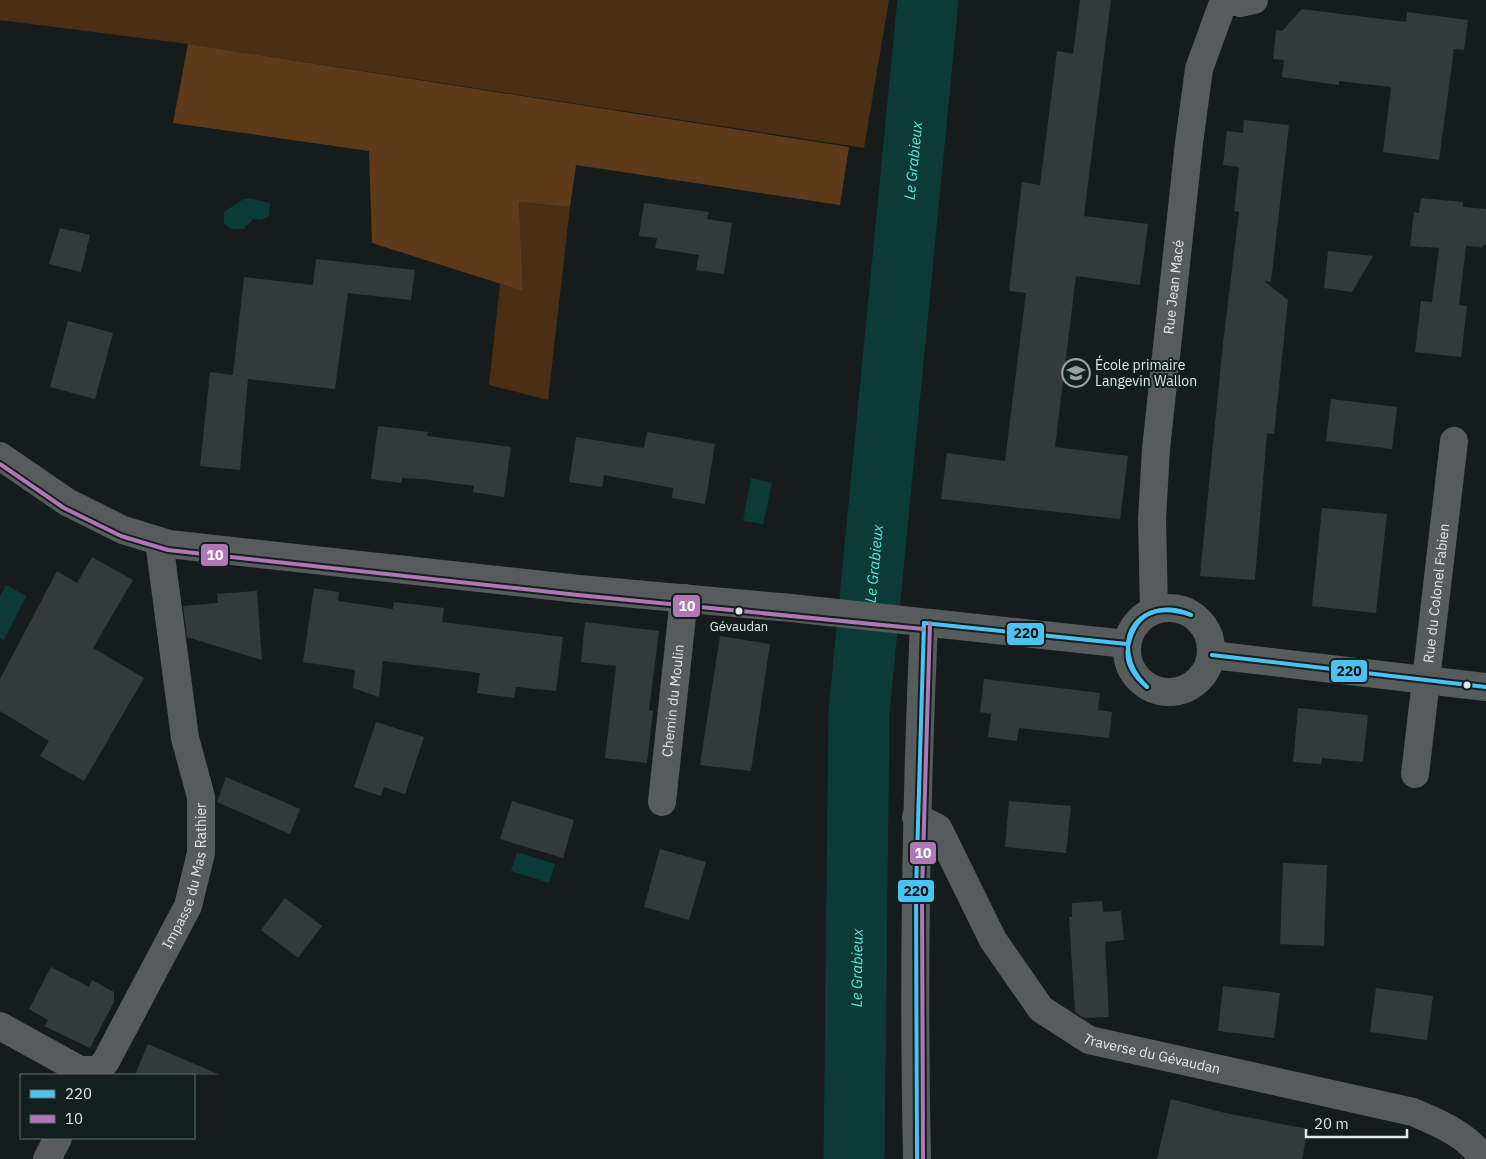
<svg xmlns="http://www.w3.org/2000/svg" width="1486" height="1159" font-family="'IBM Plex Sans',sans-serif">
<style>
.green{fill:#4a2f14}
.forest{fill:#5d3b1a}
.water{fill:#0c3a36}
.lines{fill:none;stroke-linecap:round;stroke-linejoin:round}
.river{stroke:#0c3a36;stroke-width:61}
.building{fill:#343a39}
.minor{stroke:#575b5b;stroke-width:28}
.bus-1-casing{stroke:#131f1e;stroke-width:8}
.bus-2-casing{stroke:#131f1e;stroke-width:8}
.bus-1{stroke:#4cc2f1;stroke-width:4}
.bus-2{stroke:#b176b4;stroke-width:4}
.bus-dot{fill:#e1e9e8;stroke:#131f1e;stroke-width:2}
.labels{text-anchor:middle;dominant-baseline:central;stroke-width:4;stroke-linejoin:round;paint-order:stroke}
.bus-label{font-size:13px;fill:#e1e9e8;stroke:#131f1e}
.street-label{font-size:14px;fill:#e1e9e8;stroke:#131f1e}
.poi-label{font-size:14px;fill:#e1e9e8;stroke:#131f1e;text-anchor:start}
.water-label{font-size:15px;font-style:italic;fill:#55eade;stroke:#131f1e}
.line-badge{stroke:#131f1e;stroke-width:2}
.badge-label{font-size:14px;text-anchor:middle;font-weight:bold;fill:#fff}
.pale-badge-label{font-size:14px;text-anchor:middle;font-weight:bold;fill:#111}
</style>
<rect width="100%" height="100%" fill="#161c1c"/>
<!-- green -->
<g class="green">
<polygon points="0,0 889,0 864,148 188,44 0,20"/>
<polygon points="519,202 570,207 548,400 489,385 500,284 523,290"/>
</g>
<!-- forest -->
<polygon class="forest" points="188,44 849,147 840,205 576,165 570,207 519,202 523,291 372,243 369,151 173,123"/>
<!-- water -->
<g class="water">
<polygon points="249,198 270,203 269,216 261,220 253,219 244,229 231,229 224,223 224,212 242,200"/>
<polygon points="751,478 772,483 763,524 743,521"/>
<polygon points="6,585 26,596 4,640 0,638 0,596"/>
<polygon points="517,852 555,864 549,883 511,871"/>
</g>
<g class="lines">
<!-- river -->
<path class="river" id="s1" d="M854,1159L859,712L928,0"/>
</g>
<!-- building -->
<g class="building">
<polygon points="1080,0 1111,0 1084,216 1148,224 1140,285 1076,276 1055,447 1128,456 1120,519 941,499 947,453 1005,461 1026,293 1009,291 1022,182 1040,185 1057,51 1073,54"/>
<polygon points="1302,9 1406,22 1407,12 1468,20 1464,50 1454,49 1439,160 1383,152 1391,87 1339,81 1339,85 1282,77 1284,60 1273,59 1276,30 1282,31"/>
<polygon points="1244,120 1289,125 1271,282 1264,281 1288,300 1274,434 1267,433 1255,580 1200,576 1223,343 1239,212 1234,211 1239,167 1223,165 1227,131 1243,133"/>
<polygon points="1421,198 1463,202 1463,207 1486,209 1486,245 1483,245 1483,247 1466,246 1459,305 1467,306 1461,357 1415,352 1421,301 1432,302 1439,248 1410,246 1414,212 1419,213"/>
<polygon points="644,203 709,212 707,219 732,223 724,274 696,270 699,255 655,248 657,238 639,236"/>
<polygon points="60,228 90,235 81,272 49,264"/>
<polygon points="1328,251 1373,256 1352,292 1324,288"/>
<polygon points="316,259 415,270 411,300 348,293 335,389 248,379 240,470 200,466 210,372 233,375 244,277 313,285"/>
<polygon points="68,321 113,333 95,399 50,387"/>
<polygon points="1331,399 1397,407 1392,449 1326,441"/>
<polygon points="378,426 428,432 427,436 511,447 504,497 473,492 474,486 422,479 402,478 401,483 371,479"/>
<polygon points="647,432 715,444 705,504 672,498 673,488 604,475 602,487 569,482 576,437 644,448"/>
<polygon points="1322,508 1387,514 1376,613 1312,606"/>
<polygon points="92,557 133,580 93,648 144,678 84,781 40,756 49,741 0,711 0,679 57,571 77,583"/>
<polygon points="314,588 339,592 338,601 393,609 394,602 444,608 442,622 563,637 556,691 516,687 514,698 477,693 480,673 383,661 379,697 353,688 355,670 303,662"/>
<polygon points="257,591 262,660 187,637 183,606 218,603 217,594"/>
<polygon points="585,622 659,631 649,710 653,711 647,763 605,758 616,666 581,662"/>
<polygon points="720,636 770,644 751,771 700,765"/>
<polygon points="984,679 1100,693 1098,710 1112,712 1109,738 1019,728 1017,741 988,737 991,714 980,712"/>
<polygon points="1298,708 1368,715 1363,762 1322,758 1321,764 1293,762"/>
<polygon points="376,722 424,737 405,794 384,787 381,796 354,787"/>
<polygon points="226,777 300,809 290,834 217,802"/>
<polygon points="512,801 574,820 563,858 500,839"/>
<polygon points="1009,801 1071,806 1066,853 1005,847"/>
<polygon points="660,849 706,862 689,920 644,907"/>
<polygon points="1283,863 1327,865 1324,946 1280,944"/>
<polygon points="285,898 322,926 298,958 261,930"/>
<polygon points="1102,901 1103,912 1121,911 1124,940 1105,942 1109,1017 1084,1018 1075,1012 1069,917 1072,917 1072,903"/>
<polygon points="51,967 89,987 92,980 114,992 114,1002 90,1048 44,1026 48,1020 29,1009"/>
<polygon points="1223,986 1280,993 1274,1038 1218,1031"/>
<polygon points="1376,988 1433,996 1427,1040 1370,1032"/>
<polygon points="148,1044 220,1075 135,1075"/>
<polygon points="1171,1099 1225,1113 1308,1129 1302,1159 1157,1159"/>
</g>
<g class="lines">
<!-- minor -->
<g class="minor">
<polyline points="1229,0 1240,3 1254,0"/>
<polyline points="0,456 67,502 123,530 169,544 579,589 791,608 1127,644"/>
<circle cx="1169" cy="650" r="42"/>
<path id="s2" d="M1154,610L1152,519L1156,449L1189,143L1199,69L1224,0"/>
<polyline points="1212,655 1486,687"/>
<path id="s3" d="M1415,774L1454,441"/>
<path id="s4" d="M662,802L684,598"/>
<path id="s5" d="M916,817L938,828L993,940L1041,1009L1089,1040L1413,1112C1441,1124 1466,1134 1484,1159"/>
<polyline points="0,1026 80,1070 98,1070"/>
<path id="s6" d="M95,1075L106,1061L188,906L201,853V797L185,738L159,541"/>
<polyline points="47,1159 58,1138"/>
<path d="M917,1159C913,980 916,801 924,623"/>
</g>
<defs>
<g id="bus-1">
<polyline points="924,623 1127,644"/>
<path d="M1128,647C1129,664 1135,675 1147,687"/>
<path d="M1128,647C1125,663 1135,677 1147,687"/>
<path d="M1128,647C1127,614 1165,601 1191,615"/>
<path d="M1128,647C1135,611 1158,604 1191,615"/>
<polyline points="1212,655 1486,687"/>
<polyline points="917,1159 916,891 924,623"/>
</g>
<g id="bus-2">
<polyline points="0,464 64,508 121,536 168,550 578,595 923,629"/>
<polyline points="923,1159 922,891 930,623"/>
</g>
</defs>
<!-- bus-1 casing -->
<use href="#bus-1" class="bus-1-casing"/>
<!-- bus-2 casing -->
<use href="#bus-2" class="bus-2-casing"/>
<!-- bus-1 -->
<use href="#bus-1" class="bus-1"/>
<!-- bus-2 -->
<use href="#bus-2" class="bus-2"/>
</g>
<!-- icons -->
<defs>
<symbol id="school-ring" viewBox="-11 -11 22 22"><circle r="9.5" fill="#131f1e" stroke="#9aa1a1" stroke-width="1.5"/><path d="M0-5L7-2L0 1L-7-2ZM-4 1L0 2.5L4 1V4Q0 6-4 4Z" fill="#9aa1a1"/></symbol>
</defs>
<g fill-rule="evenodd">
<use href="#school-ring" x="1060" y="357" width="32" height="32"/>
</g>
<!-- markers -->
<g class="bus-dot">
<circle cx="739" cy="611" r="4.5"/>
<circle cx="1467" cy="685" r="4.5"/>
</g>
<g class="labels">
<!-- bus labels -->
<g class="bus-label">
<text x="739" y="626">Gévaudan</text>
</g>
<!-- street labels -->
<g class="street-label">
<text stroke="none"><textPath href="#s2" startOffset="324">Rue Jean Macé</textPath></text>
<text stroke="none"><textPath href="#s3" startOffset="182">Rue du Colonel Fabien</textPath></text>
<text stroke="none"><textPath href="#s4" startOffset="102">Chemin du Moulin</textPath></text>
<text stroke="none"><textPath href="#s6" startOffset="222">Impasse du Mas Rathier</textPath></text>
<text stroke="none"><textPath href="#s5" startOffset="355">Traverse du Gévaudan</textPath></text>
</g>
<!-- poi labels -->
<g class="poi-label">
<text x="1095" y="365">École primaire<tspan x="1095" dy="16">Langevin Wallon</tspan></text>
</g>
<!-- water labels -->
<g class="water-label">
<text stroke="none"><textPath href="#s1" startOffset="1001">Le Grabieux</textPath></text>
<text stroke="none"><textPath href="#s1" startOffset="596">Le Grabieux</textPath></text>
<text stroke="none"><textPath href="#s1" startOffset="191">Le Grabieux</textPath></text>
</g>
</g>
<g class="line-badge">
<rect x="200" y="543" width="29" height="24" rx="5" fill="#b176b4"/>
<rect x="672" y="594" width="29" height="24" rx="5" fill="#b176b4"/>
<rect x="1006" y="622" width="39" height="24" rx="5" fill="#4cc2f1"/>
<rect x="1330" y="659" width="38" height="24" rx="5" fill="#4cc2f1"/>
<rect x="909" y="841" width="28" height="24" rx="5" fill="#b176b4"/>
<rect x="897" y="879" width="38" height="24" rx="5" fill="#4cc2f1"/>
</g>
<g class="badge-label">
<text x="215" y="560">10</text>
<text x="687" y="611">10</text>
<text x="923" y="858">10</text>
</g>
<g class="pale-badge-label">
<text x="1026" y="638">220</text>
<text x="1349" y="676">220</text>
<text x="916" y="896">220</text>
</g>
<!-- legend -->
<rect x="20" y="1074" width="175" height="65" fill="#131f1e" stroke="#65706f"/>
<rect x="30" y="1090" width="25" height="8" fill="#4cc2f1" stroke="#65706f"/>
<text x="65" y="1099" font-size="15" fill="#e1e9e8">220</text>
<rect x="30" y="1115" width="25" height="8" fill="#b176b4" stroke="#65706f"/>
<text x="65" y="1124" font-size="15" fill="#e1e9e8">10</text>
<!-- scale -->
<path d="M1306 1129v8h101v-8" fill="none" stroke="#e1e9e8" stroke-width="2.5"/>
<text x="1314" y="1129" font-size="15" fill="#e1e9e8" stroke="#131f1e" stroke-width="4" paint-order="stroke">20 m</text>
</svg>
